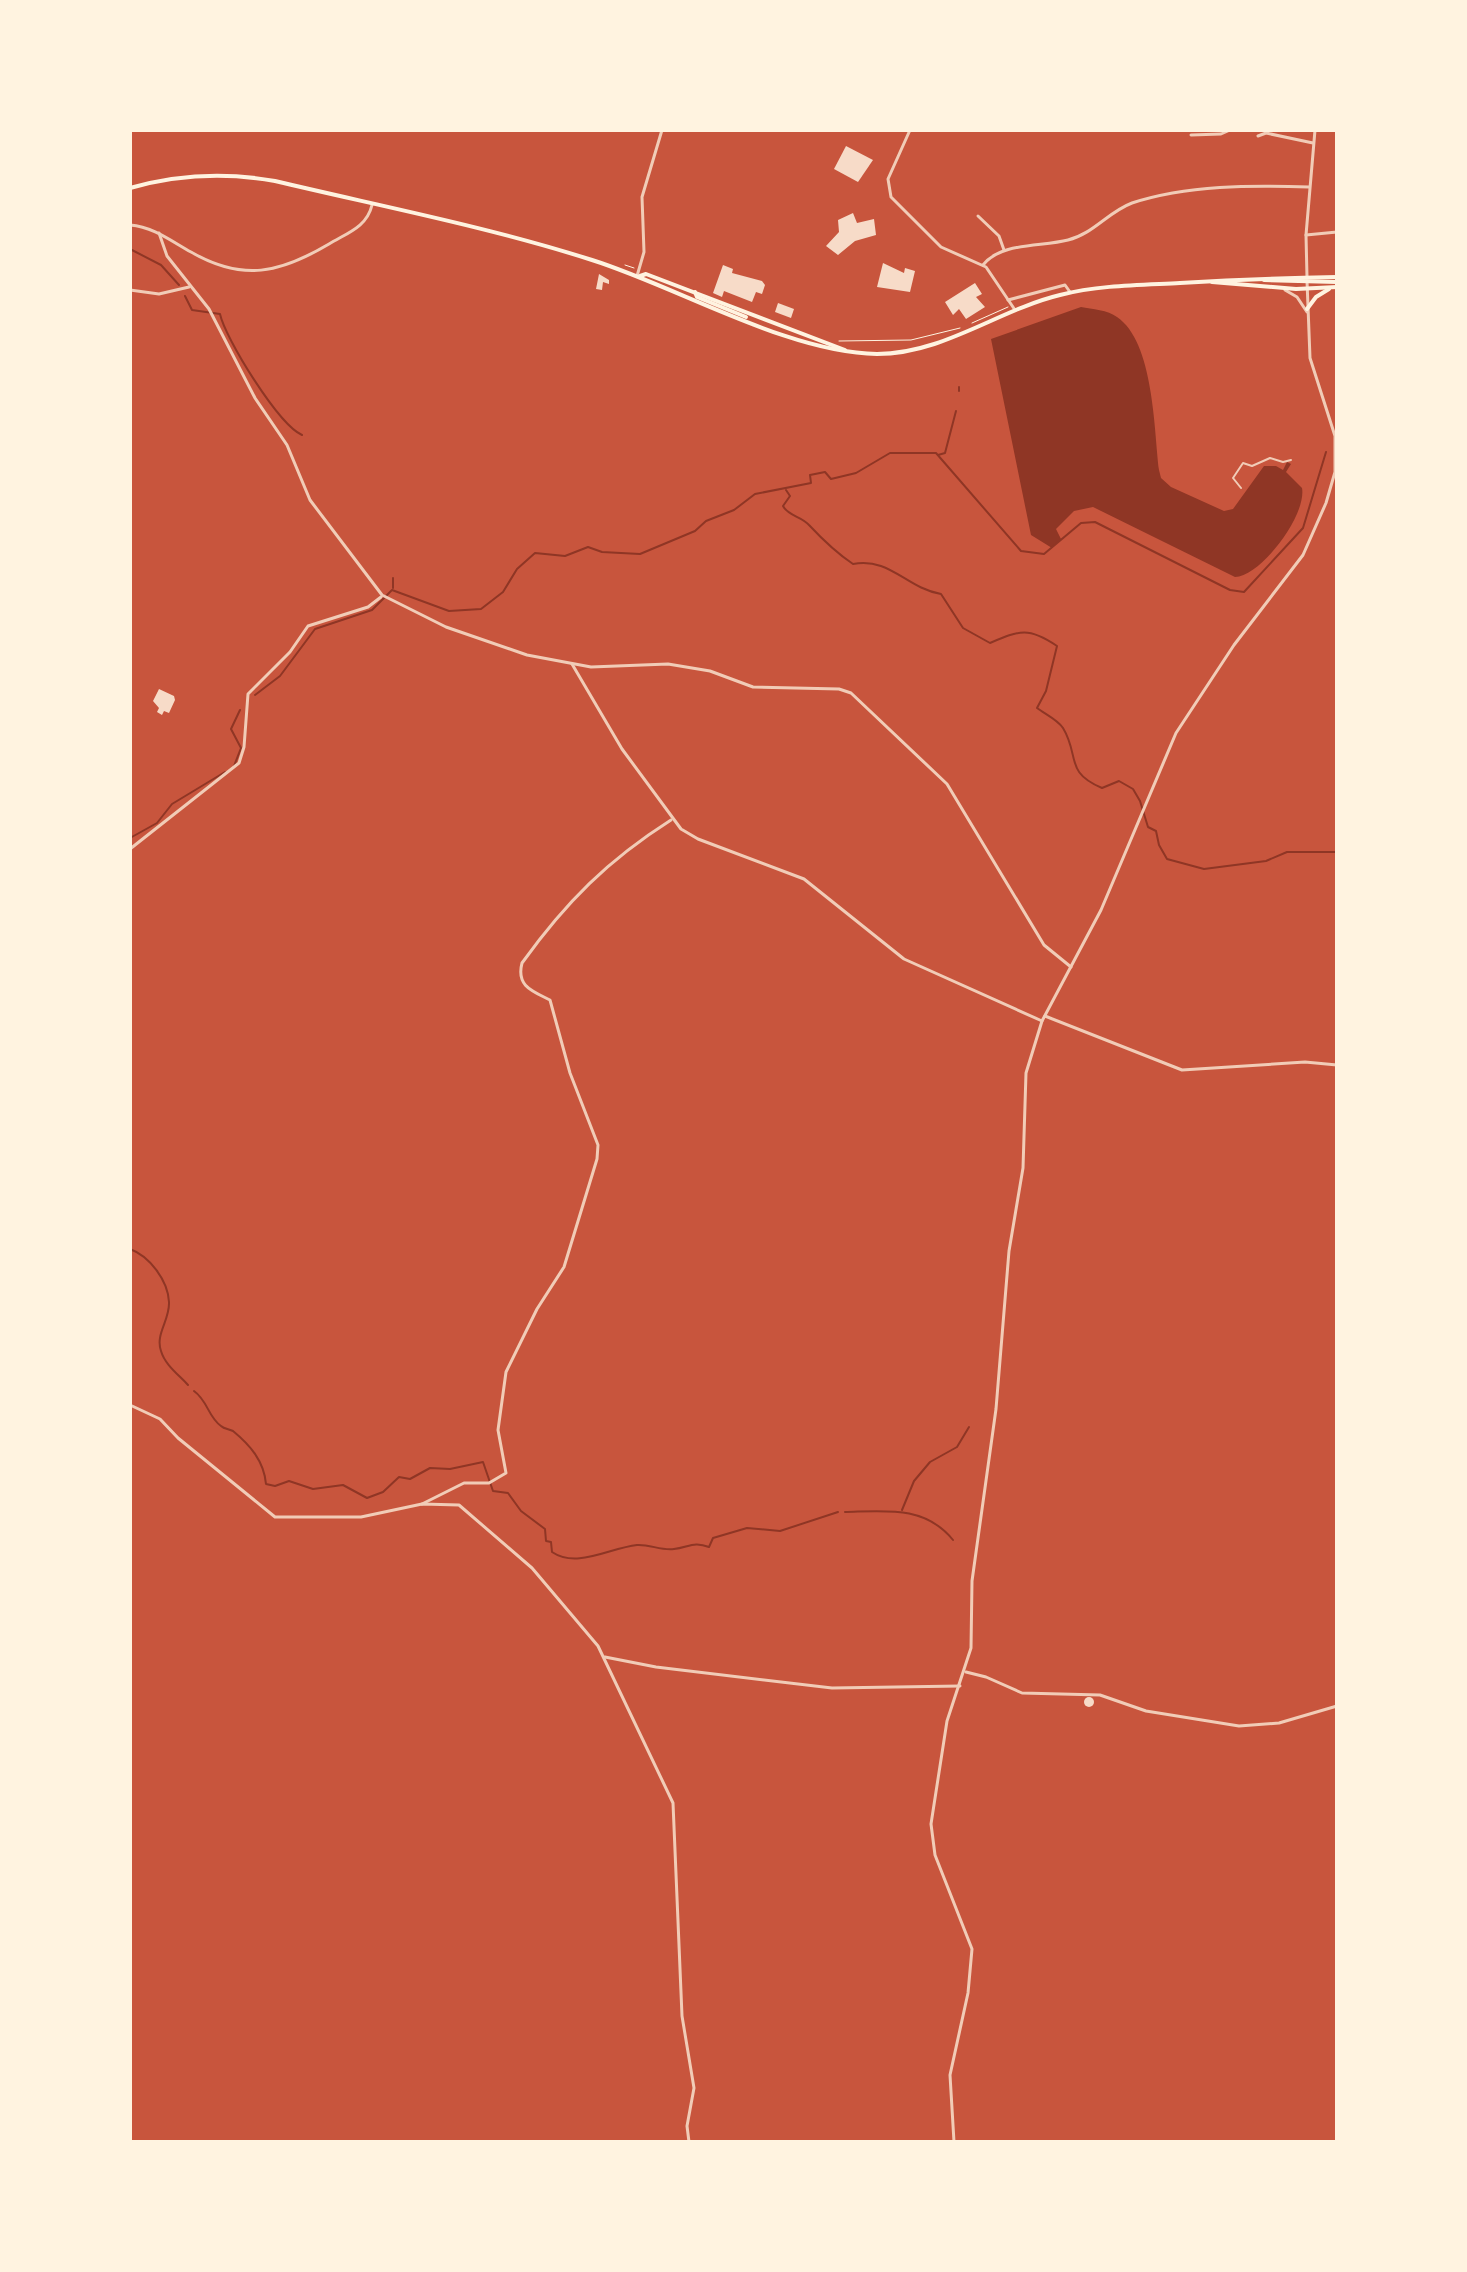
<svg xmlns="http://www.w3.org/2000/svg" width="1467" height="2272" font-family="Inter,sans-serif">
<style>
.water{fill:#8f3625}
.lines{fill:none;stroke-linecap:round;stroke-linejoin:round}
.stream{stroke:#8f3625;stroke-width:2}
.building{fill:#f7dbc8}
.path{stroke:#fff3e0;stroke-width:1}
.pedestrian{stroke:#f1ccb7;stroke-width:2}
.minor{stroke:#f1ccb7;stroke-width:3}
.tertiary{stroke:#f1ccb7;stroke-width:3}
.trunk{stroke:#fff3e0;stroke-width:4}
</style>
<rect width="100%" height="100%" fill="#c8553d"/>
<!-- water -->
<path class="water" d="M1081,307C1092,309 1108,310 1117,317C1154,342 1154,430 1159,470L1161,478L1171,487L1224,511L1233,509L1264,466H1276L1283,470L1287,462L1291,464L1286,472L1302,488C1307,515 1261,576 1235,577L1093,507L1074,511L1056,529L1061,539L1052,548L1031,535L991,339Z"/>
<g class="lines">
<!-- stream -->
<g class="stream">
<polyline points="130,249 161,265 179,285"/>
<path d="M185,296L192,310L220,314C225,338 278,424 302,435"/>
<polyline points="959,391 959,387"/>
<polyline points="938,455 945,453 956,411"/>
<path d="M786,490L790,496L783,506C788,516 801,516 809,525C823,540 835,552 853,564C890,557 906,588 941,594L963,628L990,643C1020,630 1029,627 1057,646L1046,691L1037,708C1045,714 1058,720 1063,728C1080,756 1064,772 1102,788L1119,781L1133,789L1140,801L1148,827L1156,831L1159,845L1167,859L1204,869L1266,861L1287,852H1337"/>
<polyline points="393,588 393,578"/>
<polyline points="255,695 280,676 315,629 372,610 392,590 449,611 481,609 503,592 517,569 535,553 565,556 588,547 602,552 640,554 695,531 706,521 734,510 755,494 811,483 810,475 825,472 831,479 856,473 890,453 936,453 1021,551 1044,554 1081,523 1095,522 1230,590 1244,592 1303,528 1326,452"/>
<polyline points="234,766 241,748 231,729 240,710"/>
<polyline points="130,838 157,823 172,804 225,772"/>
<path d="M130,1249C149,1256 168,1280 169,1302C170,1320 155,1334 161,1351C165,1365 179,1375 188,1385"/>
<path d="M194,1391C208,1401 208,1417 221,1426C224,1429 229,1429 233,1431C250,1445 264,1461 266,1484L275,1486L289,1481L313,1489L343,1485L367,1498L383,1492L399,1477L410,1479L430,1468L450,1469L483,1462L493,1491L508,1493L521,1511L545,1529L546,1541L551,1542L552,1552C577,1569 609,1548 637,1545C649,1544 662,1551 674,1549C689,1547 694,1541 709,1547L713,1538L747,1528L780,1531L838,1512"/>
<polyline points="902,1510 914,1481 930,1462 957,1447 969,1427"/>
<path d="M845,1512C884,1511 925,1505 953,1540"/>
</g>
</g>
<!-- building -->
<g class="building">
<polygon points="846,146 873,160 858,182 834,169"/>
<polygon points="853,213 857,223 874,219 876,235 855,241 838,255 826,246 839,232 838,220"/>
<polygon points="883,263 904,273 905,268 915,271 910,292 877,287"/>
<polygon points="723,265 733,269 732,273 762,281 765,285 762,294 756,292 752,302 724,291 722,297 713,293"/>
<polygon points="599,274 609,280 609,284 603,282 602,290 596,289"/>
<polygon points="975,283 982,294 976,297 985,307 966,319 959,309 953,315 945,302"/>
<polygon points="778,303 794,309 791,318 775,312"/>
<polygon points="159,689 174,696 175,700 169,713 164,711 162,715 157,712 159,708 153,701"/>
<circle cx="1089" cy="1702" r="5"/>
</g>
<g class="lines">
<!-- path -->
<g class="path">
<polyline points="625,265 634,268"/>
<polyline points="972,323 1008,307"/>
<polyline points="839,341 911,340 960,328"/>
</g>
<!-- pedestrian -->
<polyline class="pedestrian" points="1241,488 1233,478 1243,463 1252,466 1270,458 1283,462 1291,460"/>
<!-- minor -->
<g class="minor">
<polyline points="910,130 888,179 891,197 941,247 986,267 1015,310"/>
<polyline points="1191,135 1221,134 1230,130"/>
<polyline points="1258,136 1266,133 1313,143"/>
<polyline points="978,216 999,236 1004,250"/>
<path d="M130,225C154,227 171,241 191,252C243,282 280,273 329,244C347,233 367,227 372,205"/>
<polyline points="159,233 167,256 209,309 255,398 287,445 310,500 382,595 446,627 527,655 591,667 668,664 710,671 753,687 839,689 851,693 947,784 1044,945 1071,967"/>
<polyline points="1306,235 1337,232"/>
<path d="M983,265C1001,242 1041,247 1068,240C1093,234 1108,212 1132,203C1187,185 1252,185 1309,187"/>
<polyline points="637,276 644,252 642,197 662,130"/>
<polyline points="1307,277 1306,235 1315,130"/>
<polyline points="130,290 159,294 189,287"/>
<polyline points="1008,300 1065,285 1070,292"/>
<polyline points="572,664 622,749 681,829 698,839 804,879 904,959 1042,1021"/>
<polyline points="130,849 239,763 244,747 248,694 290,652 308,626 368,607 381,597"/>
<polyline points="1045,1016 1182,1070 1305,1062 1337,1065"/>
<polyline points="130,1405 160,1419 178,1438 275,1517 361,1517 422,1504 459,1505 532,1568 598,1646 673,1803 682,2016 694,2088 687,2126 689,2142"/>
<path d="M422,1504L464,1483H489L506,1473L498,1430L506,1372L537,1309L564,1267L597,1159L598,1145L570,1073L550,1000C532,991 516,986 522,963C566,902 608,860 671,820"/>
<polyline points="605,1657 656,1667 832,1688 960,1686"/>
<polyline points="966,1672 986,1677 1022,1693 1100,1695 1146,1711 1239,1726 1279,1723 1337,1706"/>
</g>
<!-- tertiary -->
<g class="tertiary">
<polyline points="1285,290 1297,297 1307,312"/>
<polyline points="954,2142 950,2075 968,1993 972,1949 935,1855 931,1824 947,1721 971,1648 972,1581 996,1409 1009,1251 1023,1168 1026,1073 1042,1021 1101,910 1176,733 1234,645 1303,555 1326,503 1335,472 1335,436 1310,358 1307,281"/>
</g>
<!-- trunk -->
<g class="trunk">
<path d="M130,188C179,174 225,172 275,181C380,206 489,227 592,260C678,287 788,353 877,354C943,354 998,310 1060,295C1099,285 1141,285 1180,283C1232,280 1284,278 1337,277"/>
<polyline points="640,276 646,274 845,350"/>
<polyline points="1264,280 1337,282"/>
<polyline points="1212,282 1296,289 1337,287"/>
<polyline points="695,292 697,297 746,317"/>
<polyline points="1307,309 1316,297 1329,289"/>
</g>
</g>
<!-- border -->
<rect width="1467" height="2272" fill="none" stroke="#fff3e0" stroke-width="264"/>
</svg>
